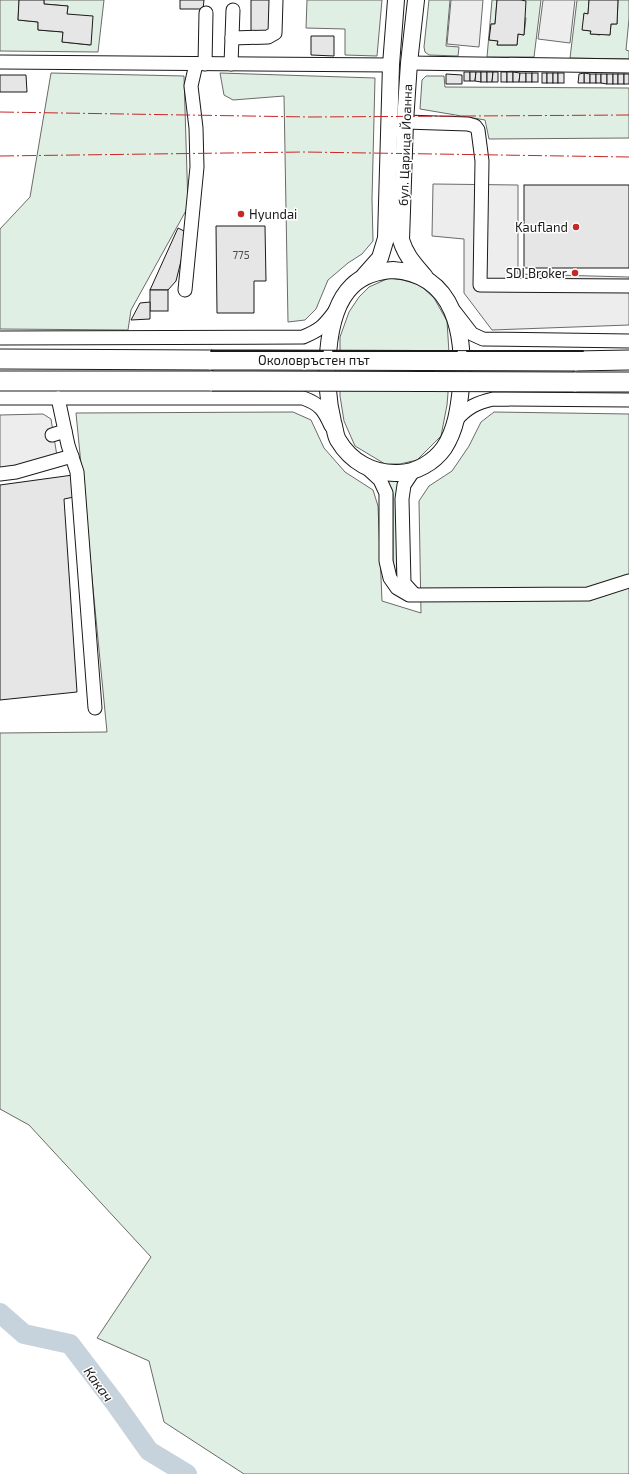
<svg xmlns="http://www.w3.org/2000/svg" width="629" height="1474" font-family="'Exo 2',sans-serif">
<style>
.green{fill:#e0efe3;stroke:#6a6a6a}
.parking{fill:#ededed;stroke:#6a6a6a}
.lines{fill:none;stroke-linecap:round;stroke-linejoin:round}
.river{stroke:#c6d2dc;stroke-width:20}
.building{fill:#e6e6e6;stroke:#1a1a1a}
.minor-casing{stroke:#1a1a1a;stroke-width:15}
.major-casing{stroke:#1a1a1a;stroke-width:18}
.highway-casing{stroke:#1a1a1a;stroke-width:21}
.minor{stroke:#fff;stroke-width:13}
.major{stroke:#fff;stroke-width:16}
.highway{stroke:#fff;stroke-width:19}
.highway-bridge-casing{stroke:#1a1a1a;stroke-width:21;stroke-linecap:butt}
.highway-bridge{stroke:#fff;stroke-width:19}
.wall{stroke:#1a1a1a;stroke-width:2}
.power{stroke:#c62828;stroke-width:1;stroke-dasharray:14 3 2 3;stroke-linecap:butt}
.poi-dot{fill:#c62828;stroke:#fff;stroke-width:1.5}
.labels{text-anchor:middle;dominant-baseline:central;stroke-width:3;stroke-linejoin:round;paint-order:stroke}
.number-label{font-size:11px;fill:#4d4d4d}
.street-label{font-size:13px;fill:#1a1a1a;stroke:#fff}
.poi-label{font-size:13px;fill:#1a1a1a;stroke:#fff;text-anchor:end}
.water-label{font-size:14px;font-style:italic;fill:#1a1a1a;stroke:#fff}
</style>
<rect width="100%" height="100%" fill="#fff"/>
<!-- green -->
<g class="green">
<polygon points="0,0 19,0 18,20 38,22 38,30 63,32 62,42 90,45 67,14 68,6 44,4 44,0 104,0 98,52 0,51"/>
<polygon points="307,0 382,0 377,56 345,55 345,29 306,28"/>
<polygon points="429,0 450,0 446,46 459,47 458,56 429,55 425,52 424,47"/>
<polygon points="492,0 497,0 495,24 491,24 489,40 498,41 497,45 517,45 518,34 524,35 526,18 524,18 521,0 541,0 534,57 487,57"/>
<polygon points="577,0 589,0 588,14 584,14 583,30 591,31 591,34 600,35 601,34 610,35 611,24 617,24 618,0 629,0 629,19 626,50 629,51 629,59 570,58"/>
<polygon points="51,73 184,76 188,207 131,310 128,330 0,329 0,229 30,197"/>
<polygon points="220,73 375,78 372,199 373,241 362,254 348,263 328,280 316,309 305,320 288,322 284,96 233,100 224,95"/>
<polygon points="426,76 444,76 445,87 629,88 629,138 489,139 485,120 420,109 422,80"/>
<polygon points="389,278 403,280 420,285 434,298 447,321 450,369 447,405 441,436 417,460 400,464 385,464 355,446 344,421 340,396 340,337 349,312 359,297 369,287"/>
<polygon points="293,412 311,420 324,448 345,472 373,490 378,506 382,601 421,613 419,501 429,486 452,471 469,446 481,422 494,412 629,414 629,1474 244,1474 164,1422 149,1361 97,1338 151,1257 29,1125 0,1109 0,733 107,732 76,413"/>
<polygon points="385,477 404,477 396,576 393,569 393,494 389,484"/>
</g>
<!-- parking -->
<g class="parking">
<polygon points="451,0 483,0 479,47 447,44"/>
<polygon points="543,0 575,0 570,43 538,39"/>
<polygon points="433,184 518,185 518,274 629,277 629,325 492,330 464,293 464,239 432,236"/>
<polygon points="43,414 51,419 57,456 7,469 0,469 0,415"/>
</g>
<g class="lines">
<!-- river -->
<polyline class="river" points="0,1313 24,1334 70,1344 115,1403 149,1451 187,1474"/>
</g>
<!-- building -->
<g class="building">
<polygon points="19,0 44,0 44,4 68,6 67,14 93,16 91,45 62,42 63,32 38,30 38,22 18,20"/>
<polygon points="180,0 204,0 203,9 180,9"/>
<rect x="251" y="0" width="20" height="31"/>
<polygon points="497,0 521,0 526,1 524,35 518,34 517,45 497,45 498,41 489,40 491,24 495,24"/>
<polygon points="589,0 618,0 617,24 611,24 610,35 590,34 591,31 582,30 584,13 588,14"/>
<polygon points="311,36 334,36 334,56 311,55"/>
<rect x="464" y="72" width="6" height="9"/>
<polygon points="470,72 476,72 475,81 470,81"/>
<polygon points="476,72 481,72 481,82 475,81"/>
<rect x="481" y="72" width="6" height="10"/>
<polygon points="487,72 493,72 492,82 487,82"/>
<polygon points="493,72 498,72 498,82 492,82"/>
<rect x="501" y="72" width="6" height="10"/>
<rect x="507" y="72" width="6" height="10"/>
<polygon points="513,72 520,73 519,82 513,82"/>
<polygon points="520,73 526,73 526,82 519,82"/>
<rect x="526" y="73" width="6" height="9"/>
<rect x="532" y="73" width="6" height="9"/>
<rect x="542" y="73" width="5" height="10"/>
<rect x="547" y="73" width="6" height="10"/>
<rect x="553" y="73" width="5" height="10"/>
<rect x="558" y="73" width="6" height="10"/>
<polygon points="584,73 590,74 590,83 584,83"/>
<polygon points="584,73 584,83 578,83 579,74"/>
<polygon points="446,74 462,75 462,84 446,84"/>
<rect x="590" y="74" width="6" height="9"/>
<rect x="596" y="74" width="5" height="9"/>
<polygon points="601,74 607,74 607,84 601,83"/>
<rect x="607" y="74" width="6" height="10"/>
<rect x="613" y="74" width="5" height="10"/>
<rect x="618" y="74" width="6" height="10"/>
<rect x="624" y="74" width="5" height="10"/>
<polygon points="0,75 26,75 27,92 0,92"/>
<rect x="524" y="185" width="105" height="83"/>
<polygon points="216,226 265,226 266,281 254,281 254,313 217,313"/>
<polygon points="178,228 188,233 176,281 168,290 150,290"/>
<rect x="150" y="290" width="18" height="21"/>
<polygon points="150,302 150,319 131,320 140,303"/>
<polygon points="73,475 74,497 64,499 77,692 0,700 0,485"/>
</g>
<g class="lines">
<defs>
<g id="minor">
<polyline points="232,38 268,37 275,33 276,0"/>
<polyline points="0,62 391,65"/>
<polyline points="409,63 629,66"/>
<polyline points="205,64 206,13"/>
<polyline points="231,64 233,10"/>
<polyline points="405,122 468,124 475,126 478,130 482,161 480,285 629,286"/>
<polyline points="185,290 197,167 196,128 191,86 196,64"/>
<polyline points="455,312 472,334 483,339 629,341"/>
<path d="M0,338L303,337C320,330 324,326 335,311"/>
<path d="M0,398H303C320,404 324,410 331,426"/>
<polyline points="58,398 68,445 77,472 95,708"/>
<path d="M456,420C468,407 476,403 493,399L629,400"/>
<polyline points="52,435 65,431"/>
<polyline points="367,468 380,480 386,493 386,561 390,578 397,588 409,595 588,594 629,581"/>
<polyline points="414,470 404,485 402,499 404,583 414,594"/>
<polyline points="0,474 16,472 72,456"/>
</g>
<g id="major">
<path d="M416,0L409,63L405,122L401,240C406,256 414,264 425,277"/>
<path d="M393,270C456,274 465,336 461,387C459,407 456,430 444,448C434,462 416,473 398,473C373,474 351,462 338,440C335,435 335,428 333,422C324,386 323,314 352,286C363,275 377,271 393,270Z"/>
<polyline points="364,276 380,258 386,238 391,65 396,0"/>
</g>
<g id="highway">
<polyline points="0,359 211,360"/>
<polyline points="575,361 629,360"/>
<polyline points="0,381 212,381"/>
<polyline points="574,382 629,382"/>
</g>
</defs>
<!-- minor casing -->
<use href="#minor" class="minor-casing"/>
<!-- major casing -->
<use href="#major" class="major-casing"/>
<!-- highway casing -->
<use href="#highway" class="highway-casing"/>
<!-- minor -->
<use href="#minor" class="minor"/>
<!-- major -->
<use href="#major" class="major"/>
<!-- highway -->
<use href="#highway" class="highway"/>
<defs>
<g id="highway-bridge">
<polyline points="211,360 575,361"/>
<polyline points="212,381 574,382"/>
</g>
</defs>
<!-- highway-bridge casing -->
<use href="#highway-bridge" class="highway-bridge-casing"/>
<!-- highway-bridge -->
<use href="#highway-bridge" class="highway-bridge"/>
<!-- wall -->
<g class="wall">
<polyline points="211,351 323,351"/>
<polyline points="333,351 457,351"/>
<polyline points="467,351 583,351"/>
</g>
<!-- power -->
<g class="power">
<polyline points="0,112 310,117 629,115"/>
<polyline points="0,156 304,152 629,157"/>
</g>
</g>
<!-- markers -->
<g class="poi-dot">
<circle cx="241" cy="214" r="4"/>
<circle cx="576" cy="227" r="4"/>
<circle cx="575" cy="273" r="4"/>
</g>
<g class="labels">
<!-- number labels -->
<g class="number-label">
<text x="241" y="254">775</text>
</g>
<!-- street labels -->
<g class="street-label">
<text transform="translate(405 145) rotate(-88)">бул. Царица Йоанна</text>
<text x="314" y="360">Околовръстен път</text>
</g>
<!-- poi labels -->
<g class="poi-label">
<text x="249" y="214" text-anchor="start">Hyundai</text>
<text x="568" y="227">Kaufland</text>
<text x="567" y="273">SDI Broker</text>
</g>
<!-- water labels -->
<g class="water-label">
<text transform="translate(99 1384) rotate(54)">Какач</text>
</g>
</g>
</svg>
